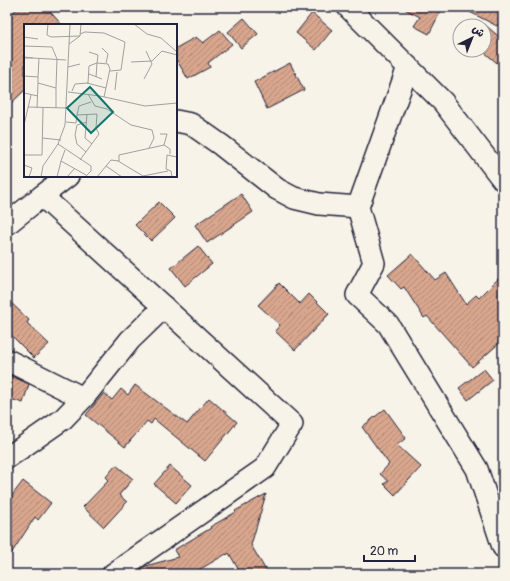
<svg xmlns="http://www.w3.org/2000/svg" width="510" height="581" font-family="Pangolin,'Playpen Sans Arabic',sans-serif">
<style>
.building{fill:url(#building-hatch);stroke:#22223b}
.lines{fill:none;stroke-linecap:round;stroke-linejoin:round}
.street-casing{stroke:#22223b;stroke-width:24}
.street{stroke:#f7f3e8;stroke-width:21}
.inset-road{fill:none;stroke:#a29fa3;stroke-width:1}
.view{fill:#0f766e;fill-opacity:0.15;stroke:#0f766e;stroke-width:2}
.inset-edge{fill:none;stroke:#22223b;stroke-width:2}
</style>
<defs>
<pattern id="building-hatch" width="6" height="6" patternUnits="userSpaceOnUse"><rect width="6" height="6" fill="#d9a68d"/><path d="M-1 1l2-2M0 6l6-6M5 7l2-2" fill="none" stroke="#b08774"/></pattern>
</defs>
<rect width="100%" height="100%" fill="#f7f3e8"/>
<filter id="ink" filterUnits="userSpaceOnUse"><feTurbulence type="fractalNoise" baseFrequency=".025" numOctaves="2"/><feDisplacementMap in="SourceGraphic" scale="8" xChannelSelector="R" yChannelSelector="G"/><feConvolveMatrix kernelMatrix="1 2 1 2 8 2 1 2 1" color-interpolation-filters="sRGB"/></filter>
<g filter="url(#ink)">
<!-- building -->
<g class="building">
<polygon points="19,7 46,7 62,25 25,25 25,90 7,107 7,18"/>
<polygon points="401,7 443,7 429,34 414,26 420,17"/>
<polygon points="460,7 503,7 503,18 497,26"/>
<polygon points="312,13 332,30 316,50 296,33"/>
<polygon points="244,18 258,34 241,48 228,32"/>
<polygon points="484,24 503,40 503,68 484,52"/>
<polygon points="220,30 232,44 208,63 210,67 188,79 176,59 176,48 196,37 203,43"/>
<polygon points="290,63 304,90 267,109 254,82"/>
<polygon points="241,194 253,212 207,243 195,225"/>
<polygon points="159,202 175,218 151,241 135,225"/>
<polygon points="198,246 212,264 185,286 171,268"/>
<polygon points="412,254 435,280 446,273 466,304 476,295 479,298 503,274 503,340 472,367 427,316 424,318 404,287 401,289 388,275"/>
<polygon points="279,283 300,304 309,294 329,314 295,350 275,331 280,325 258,305"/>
<polygon points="7,299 29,320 27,323 49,344 34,358 7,331"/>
<polygon points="484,369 493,380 468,400 459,388"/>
<polygon points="7,374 29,384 23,403 7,398"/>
<polygon points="135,385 187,424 209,398 237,422 205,461 154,419 151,424 147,421 125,447 86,415 104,393 112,400 121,389 128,395"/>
<polygon points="385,409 406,438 397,445 421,467 395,495 384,484 388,481 380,474 389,464 362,427"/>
<polygon points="116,465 133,479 119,495 127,502 104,527 83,507 109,480 106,477"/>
<polygon points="170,466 192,485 176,503 154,484"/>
<polygon points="23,481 51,503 38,520 35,517 7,560 7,502"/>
<polygon points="266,494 251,545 268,574 241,574 229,553 227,555 226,554 192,574 134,574 146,566 178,557 174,550 211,528 210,527 236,512 235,511"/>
</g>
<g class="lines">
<defs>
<g id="street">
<polyline points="348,7 443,102 503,180"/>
<polyline points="408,67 358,207 374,263 357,295 388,324 477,469 503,547"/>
<polyline points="176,121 191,124 221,145 277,189 294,198 319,204 358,207"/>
<polyline points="42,196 68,176"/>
<polyline points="7,224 42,196 292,424 265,468 113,574"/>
<polyline points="7,360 83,398"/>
<polyline points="7,458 63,419 85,396 130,340 164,307"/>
</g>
</defs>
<!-- street casing -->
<use href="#street" class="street-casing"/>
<!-- street -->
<use href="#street" class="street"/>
</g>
</g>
<!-- overview -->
<g transform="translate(24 24)">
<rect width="153" height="153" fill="#f7f3e8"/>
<path class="inset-road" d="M24,0L23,11L27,13L56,12M110,0L123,10L137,14L153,28M56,10L61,8L80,9L101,18L97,46L86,47M0,13L14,15M45,20L56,12L57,0M0,22L28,23L33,35L32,64M78,24L84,30L82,39M0,33L9,34H0M9,34L42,36M107,38L128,37L138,27L153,31M44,43L56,40M65,50L78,55M0,52L14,53L15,34M14,53V59L32,64V84M72,53L73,39L84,40L86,45L80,73M120,55L128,40L122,27M63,59L82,64M91,66L93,48M48,67L51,60L64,59L65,42L73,39L74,31L65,28M44,68L76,72L121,82L153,79M0,69L14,72M64,70L71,82L83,85L107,101L128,106L130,114L125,124M4,83L43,84M13,84L14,59M63,90L61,114L68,120M53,91L55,82L67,78M42,98L52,99L53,91L73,90L72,104L75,110L56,136M0,101L7,71M136,110H143L140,121L146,125V130M18,114L37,116M34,120L67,142V147L61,153M41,126L37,137L62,151M62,128L53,120L51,111L53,101L63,98M0,131H18L19,84M94,137L119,152L144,147M0,141L8,144L5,153M82,142L98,153M17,153L19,142L34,120L41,101L46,0M33,153L37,137M43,153L51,144M73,153L87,136L95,137V131L140,121M148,153L147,147L142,145L143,131L153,133"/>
<path class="view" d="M66,63L89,88L67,109L43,84Z"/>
<rect width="153" height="153" class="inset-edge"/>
</g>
<!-- margin -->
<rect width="510" height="581" fill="none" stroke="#f7f3e8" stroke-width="24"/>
<rect x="12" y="12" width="486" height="557" fill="none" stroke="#22223b" stroke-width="1.5" filter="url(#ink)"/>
<!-- north arrow -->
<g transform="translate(472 38) rotate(43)"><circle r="19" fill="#f7f3e8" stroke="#a29fa3"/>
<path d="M0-3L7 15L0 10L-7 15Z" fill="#22223b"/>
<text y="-6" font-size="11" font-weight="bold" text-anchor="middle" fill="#22223b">ش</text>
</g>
<!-- scale -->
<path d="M364 555v6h51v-6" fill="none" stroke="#22223b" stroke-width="2"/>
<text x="370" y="555" font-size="12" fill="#22223b" stroke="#f7f3e8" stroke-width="3" paint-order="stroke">20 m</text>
</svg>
